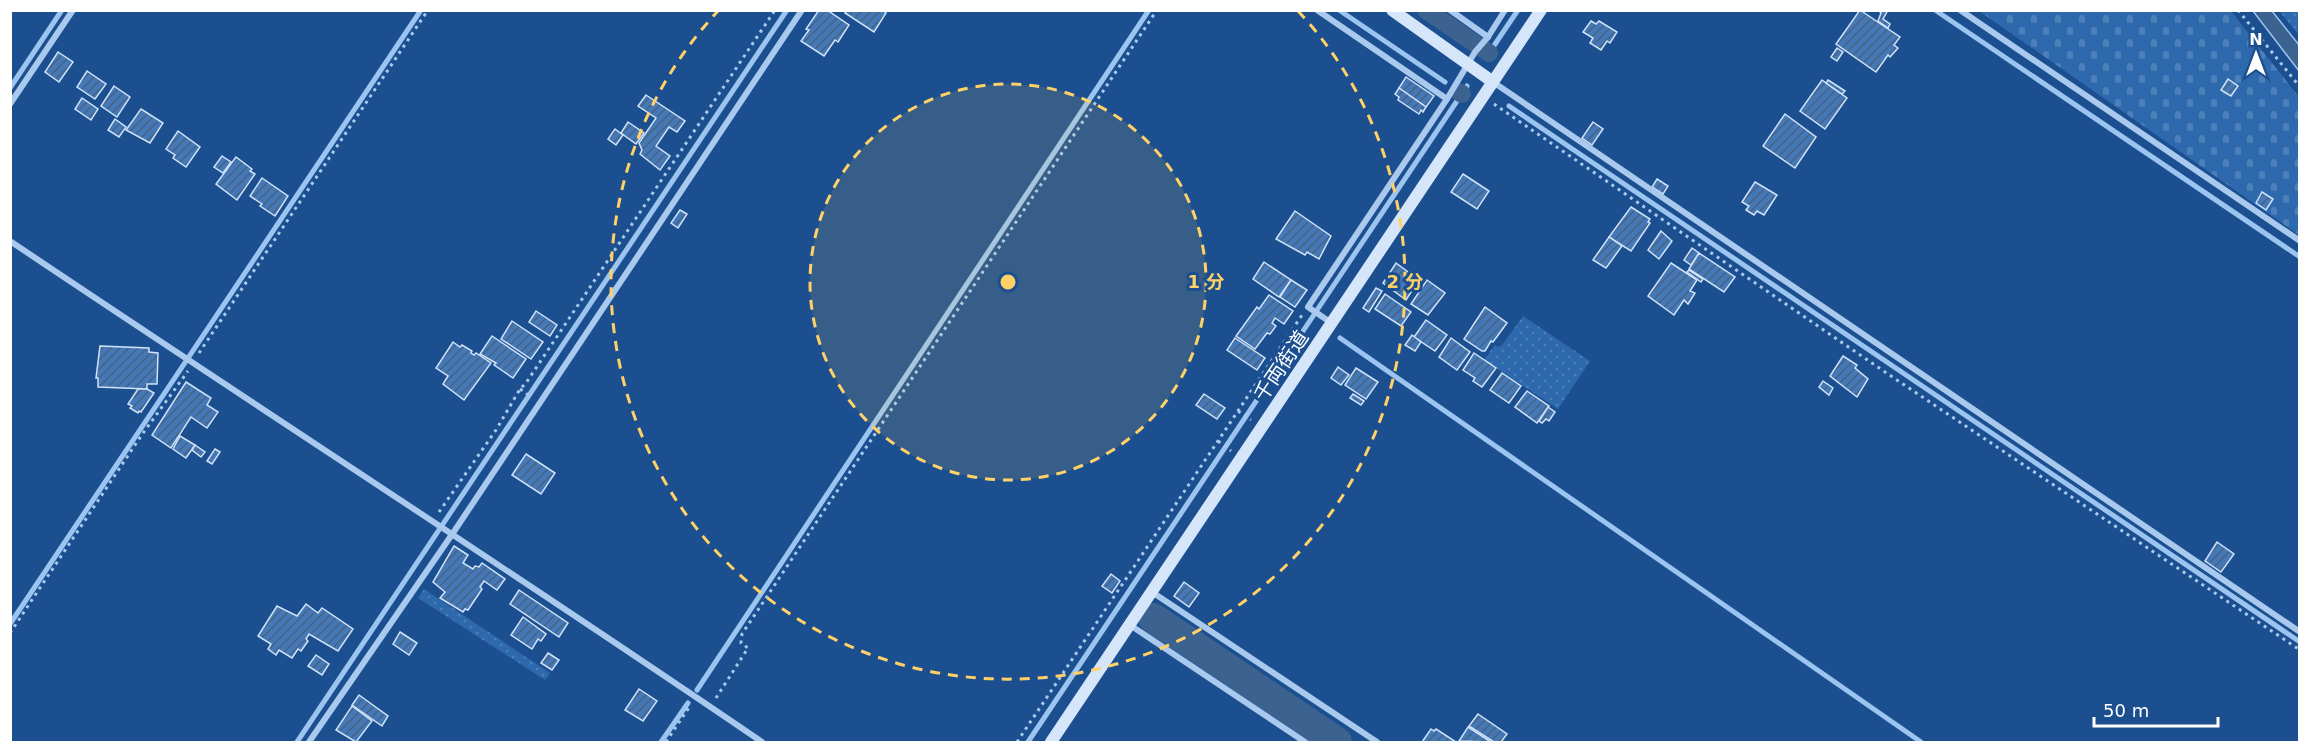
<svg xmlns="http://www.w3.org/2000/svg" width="2310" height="753" font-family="'DejaVu Sans','Noto Sans JP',sans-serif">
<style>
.grass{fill:url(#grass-dots)}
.cemetery{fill:url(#cemetery-stones)}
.water{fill:#3c6290;stroke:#9cc4f0;stroke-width:1.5}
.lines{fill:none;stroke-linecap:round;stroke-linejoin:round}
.stream{stroke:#9cc4f0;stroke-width:5}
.canal{stroke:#3c6290;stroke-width:18}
.river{stroke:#3c6290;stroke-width:30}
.building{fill:url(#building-hatch);stroke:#cfe3fa;stroke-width:1.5}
.path{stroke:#a9c9ee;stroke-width:3;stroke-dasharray:3 4.5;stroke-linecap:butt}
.street{stroke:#a9c9ee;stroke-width:6}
.secondary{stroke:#d6e6fa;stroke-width:12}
.ring{fill:none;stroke:#ffd166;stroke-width:3;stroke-dasharray:10 8}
.labels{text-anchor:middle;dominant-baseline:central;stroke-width:6;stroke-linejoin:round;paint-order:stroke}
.street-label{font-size:20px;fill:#fff;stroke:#1b4f8f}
.centre{fill:#ffd166;stroke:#1b4f8f;stroke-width:3}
.ring-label{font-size:18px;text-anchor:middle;font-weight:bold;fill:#ffd166;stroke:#1b4f8f;stroke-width:6;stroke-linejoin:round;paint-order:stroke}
</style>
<defs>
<pattern id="grass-dots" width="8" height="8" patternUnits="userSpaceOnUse" patternTransform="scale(1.5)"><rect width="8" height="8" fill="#2e69ad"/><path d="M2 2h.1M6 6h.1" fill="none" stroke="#4d80b9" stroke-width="1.8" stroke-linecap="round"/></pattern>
<pattern id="cemetery-stones" width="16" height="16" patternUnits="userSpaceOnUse" patternTransform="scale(1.5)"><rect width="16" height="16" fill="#2e69ad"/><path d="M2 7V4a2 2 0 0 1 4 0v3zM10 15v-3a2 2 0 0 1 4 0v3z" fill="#4d80b9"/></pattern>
<pattern id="building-hatch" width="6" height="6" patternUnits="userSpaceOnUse" patternTransform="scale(1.5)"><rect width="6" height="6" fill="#4478b7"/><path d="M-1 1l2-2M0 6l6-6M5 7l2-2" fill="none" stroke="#486282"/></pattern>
</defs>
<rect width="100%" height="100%" fill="#1b4f8f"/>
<!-- grass -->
<g class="grass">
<polygon points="2279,11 2299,11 2299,35"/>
<polygon points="1523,316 1590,361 1558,409 1484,360 1495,345 1498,347 1502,345"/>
<polygon points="424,589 550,673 545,680 418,598"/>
</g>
<!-- cemetery -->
<polygon class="cemetery" points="1979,11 2231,11 2299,97 2299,235"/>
<!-- water -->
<polygon class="water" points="2253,11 2272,11 2299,45 2299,71"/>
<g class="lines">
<!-- stream -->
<g class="stream">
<polyline points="1339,10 1445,82"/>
<polyline points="1935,10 2300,257"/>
<polyline points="1489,53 1518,10"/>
<polyline points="10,88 62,10"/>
<polyline points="1509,106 2300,642"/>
<polyline points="1340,338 1921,742"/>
<polyline points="10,624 421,10"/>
<polyline points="697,690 1149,10"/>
<polyline points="297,742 787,10"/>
<polyline points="661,742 688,703"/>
<polyline points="1028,742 1467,86"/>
</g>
<!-- canal -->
<g class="canal">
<polyline points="1426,10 1489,53"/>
<polyline points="1459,92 1462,94"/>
</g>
<!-- river -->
<polyline class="river" points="1153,618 1337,742"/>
</g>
<!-- building -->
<g class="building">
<polygon points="819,10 827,10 849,25 838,42 835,40 824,56 801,41 809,30 806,29"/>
<polygon points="847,10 882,10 886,13 874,32 845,13"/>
<polygon points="1860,10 1900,37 1894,45 1898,48 1890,57 1888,55 1876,72 1836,44"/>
<polygon points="1878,10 1888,10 1883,19 1890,24 1888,28 1878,21 1881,13"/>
<polygon points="1591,21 1596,24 1599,21 1617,32 1610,43 1607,41 1601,50 1590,43 1593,38 1583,32"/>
<polygon points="1837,48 1843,52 1837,61 1831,57"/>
<polygon points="58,52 73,62 59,82 45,72"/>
<polygon points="87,71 106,84 95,99 77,87"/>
<polygon points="1406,77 1434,96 1426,107 1399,88"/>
<polygon points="2228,79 2238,86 2231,96 2221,90"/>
<polygon points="1822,80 1847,98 1825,129 1800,111"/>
<polygon points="1828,80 1845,91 1842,94 1826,83"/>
<polygon points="114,86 130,97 117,117 101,106"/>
<polygon points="1399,88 1426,107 1423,112 1421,110 1419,114 1398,100 1399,97 1395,94"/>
<polygon points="646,95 685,121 677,132 669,127 656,146 670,156 660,170 640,154 642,150 639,143 656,118 638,106"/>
<polygon points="82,98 98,109 91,120 75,109"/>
<polygon points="141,109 163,123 150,143 126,130"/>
<polygon points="1785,114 1816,137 1795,168 1763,146"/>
<polygon points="115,119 126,127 119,137 108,130"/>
<polygon points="628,122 644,133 636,144 621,133"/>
<polygon points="1593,122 1603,129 1592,145 1582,138"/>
<polygon points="615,129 623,135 616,145 608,139"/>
<polygon points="178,131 200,147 186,167 173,158 175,155 166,149"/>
<polygon points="222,156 231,162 223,173 214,167"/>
<polygon points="236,157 252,169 250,171 255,174 237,200 216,184"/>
<polygon points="1463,174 1489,191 1477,209 1451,192"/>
<polygon points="262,178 288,196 275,216 260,206 262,204 250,196"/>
<polygon points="1657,179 1668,186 1663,194 1652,187"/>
<polygon points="1755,182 1777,195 1764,215 1757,211 1754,215 1746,210 1749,206 1742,202"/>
<polygon points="2262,192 2273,199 2266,210 2256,203"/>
<polygon points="1631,207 1650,219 1648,222 1650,223 1631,251 1609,237"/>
<polygon points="680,210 687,214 678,228 671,223"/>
<polygon points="1295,211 1331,236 1319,259 1307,252 1305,255 1276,239"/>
<polygon points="1661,231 1672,241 1659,259 1648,250"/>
<polygon points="1609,237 1622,246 1606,268 1593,260"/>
<polygon points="1692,248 1699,253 1691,265 1684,260"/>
<polygon points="1699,253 1735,277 1724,292 1689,269"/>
<polygon points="1264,262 1291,280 1279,297 1253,279"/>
<polygon points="1396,263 1419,280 1406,300 1383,283"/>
<polygon points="1671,263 1697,280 1690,291 1695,293 1688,304 1684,300 1674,315 1648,296"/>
<polygon points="1689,270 1703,279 1701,282 1687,272"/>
<polygon points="1291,280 1307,290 1295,307 1280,297"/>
<polygon points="1427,280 1445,293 1428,315 1411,304"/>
<polygon points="1376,288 1382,291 1369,312 1363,308"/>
<polygon points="1385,294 1411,312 1401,326 1375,309"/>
<polygon points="1269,295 1293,311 1284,324 1275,318 1272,323 1276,326 1270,334 1267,333 1255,349 1236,336 1257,307 1259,309"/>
<polygon points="1485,307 1507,323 1493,342 1491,341 1485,351 1482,351 1464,339"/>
<polygon points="536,311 557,325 550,336 529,322"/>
<polygon points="1426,320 1447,335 1435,351 1414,337"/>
<polygon points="512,321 543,342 531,359 501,339"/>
<polygon points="1412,335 1421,342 1415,351 1405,345"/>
<polygon points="492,336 526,359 513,378 494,365 496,363 480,354"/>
<polygon points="1235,338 1265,358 1257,370 1227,350"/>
<polygon points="1451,338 1470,352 1457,370 1439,357"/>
<polygon points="453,342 460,347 462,345 472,351 471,353 474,355 476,353 491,363 464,400 443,384 448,376 436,368"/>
<polygon points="100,346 149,348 149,352 158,353 157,384 147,384 147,389 98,387 98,378 96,378"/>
<polygon points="1474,353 1496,368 1482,387 1473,381 1475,378 1463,370"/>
<polygon points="1843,356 1857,365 1855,368 1868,379 1857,397 1830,376"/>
<polygon points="1338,367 1349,375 1341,385 1331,378"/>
<polygon points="1356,368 1378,382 1366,399 1345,385"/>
<polygon points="1502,373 1521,386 1509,403 1490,390"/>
<polygon points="1823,381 1833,388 1829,395 1819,387"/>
<polygon points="186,382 211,398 207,405 218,412 207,428 191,417 171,448 152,435"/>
<polygon points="138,389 147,389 154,393 141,412 139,411 138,413 130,408 132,406 128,404"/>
<polygon points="1527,391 1549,406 1537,423 1515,407"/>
<polygon points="1204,394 1225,408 1217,419 1196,405"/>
<polygon points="1353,394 1364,401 1361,405 1350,398"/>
<polygon points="1548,407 1555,412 1549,421 1546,419 1542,423 1539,421"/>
<polygon points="180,436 195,445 186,458 173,449"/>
<polygon points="195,445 205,452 201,457 192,450"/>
<polygon points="215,449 220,452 212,464 207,461"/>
<polygon points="526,454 555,473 541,494 512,475"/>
<polygon points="2217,542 2234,554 2221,572 2205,561"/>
<polygon points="454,546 468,555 463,563 473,569 475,566 479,567 482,563 505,579 497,590 484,581 480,587 482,589 468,610 465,609 463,612 440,598 445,592 433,582"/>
<polygon points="1111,574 1120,581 1112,593 1102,586"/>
<polygon points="1184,582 1199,593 1189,607 1174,596"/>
<polygon points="519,590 568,623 559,637 510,604"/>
<polygon points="306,604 318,613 322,608 353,629 338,651 309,634 306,639 308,641 301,651 298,649 292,658 279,650 276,655 268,649 271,644 258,636 277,606 297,616"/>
<polygon points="523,617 546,634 541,641 538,639 532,649 511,635"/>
<polygon points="400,632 417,643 409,655 393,644"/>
<polygon points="548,653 559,660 552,670 541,663"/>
<polygon points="316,655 329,664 322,675 308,666"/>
<polygon points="639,689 657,701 643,721 625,710"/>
<polygon points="359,695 388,716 382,726 352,705"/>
<polygon points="352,706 372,721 356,742 336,730"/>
<polygon points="1478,714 1507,734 1501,742 1494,742 1469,726"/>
<polygon points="1468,727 1491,742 1459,741"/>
<polygon points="1431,729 1434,731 1436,729 1456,742 1422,742"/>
</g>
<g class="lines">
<!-- path -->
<g class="path">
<polyline points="2238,10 2300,87"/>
<polyline points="1494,104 1885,372 2300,650"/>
<polyline points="199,353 428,10"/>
<polyline points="1266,370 1279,379"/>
<polyline points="520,389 531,397"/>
<polyline points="1238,411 1251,420"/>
<polyline points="1218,441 1231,451"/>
<polyline points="439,512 496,430 520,389 526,383 775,10"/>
<polyline points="10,633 141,436 188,371"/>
<polyline points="716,698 748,648 741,643 742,634 1157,10"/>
<polyline points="666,742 690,706"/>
<polyline points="1017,742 1302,315"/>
</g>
<!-- street -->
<g class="street">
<polyline points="1317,10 1447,99"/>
<polyline points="1960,10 2300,241"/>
<polyline points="1488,37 1505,10"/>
<polyline points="1493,82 2300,632"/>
<polyline points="10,104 73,10"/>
<path d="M10,241C260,409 513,572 762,742"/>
<polyline points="1333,324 1308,307 1447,99 1475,52 1488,37 1450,10"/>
<polyline points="1152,592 1377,742"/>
<polyline points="1130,625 1305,742"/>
<polyline points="309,742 453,533 802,10"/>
</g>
<!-- secondary -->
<g class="secondary">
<polyline points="1392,10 1493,82"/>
<polyline points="1051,742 1541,10"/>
</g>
</g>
<!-- distance rings -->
<circle cx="1008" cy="282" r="198" fill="#ffd166" fill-opacity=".12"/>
<g class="ring">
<circle cx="1008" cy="282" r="198"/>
<path d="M1298 11A397 397 0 1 1 718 11"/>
</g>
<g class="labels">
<!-- street labels -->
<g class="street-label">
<text transform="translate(1281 366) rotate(-56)">千両街道</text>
</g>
</g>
<circle cx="1008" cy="282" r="9" class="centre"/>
<g class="ring-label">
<text x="1206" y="288">1 分</text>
<text x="1405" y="288">2 分</text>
</g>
<!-- border -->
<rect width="2310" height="753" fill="none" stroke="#ffffff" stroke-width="24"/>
<!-- north arrow -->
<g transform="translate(2256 54)" stroke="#1b4f8f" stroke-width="4.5" paint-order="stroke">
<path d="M0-4.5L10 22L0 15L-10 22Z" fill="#ffffff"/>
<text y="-9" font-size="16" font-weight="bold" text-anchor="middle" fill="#ffffff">N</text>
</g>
<!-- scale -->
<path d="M2094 717v9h124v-9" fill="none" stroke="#ffffff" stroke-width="3"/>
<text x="2103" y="717" font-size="18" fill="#ffffff" stroke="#1b4f8f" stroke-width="4.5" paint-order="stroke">50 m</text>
</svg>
